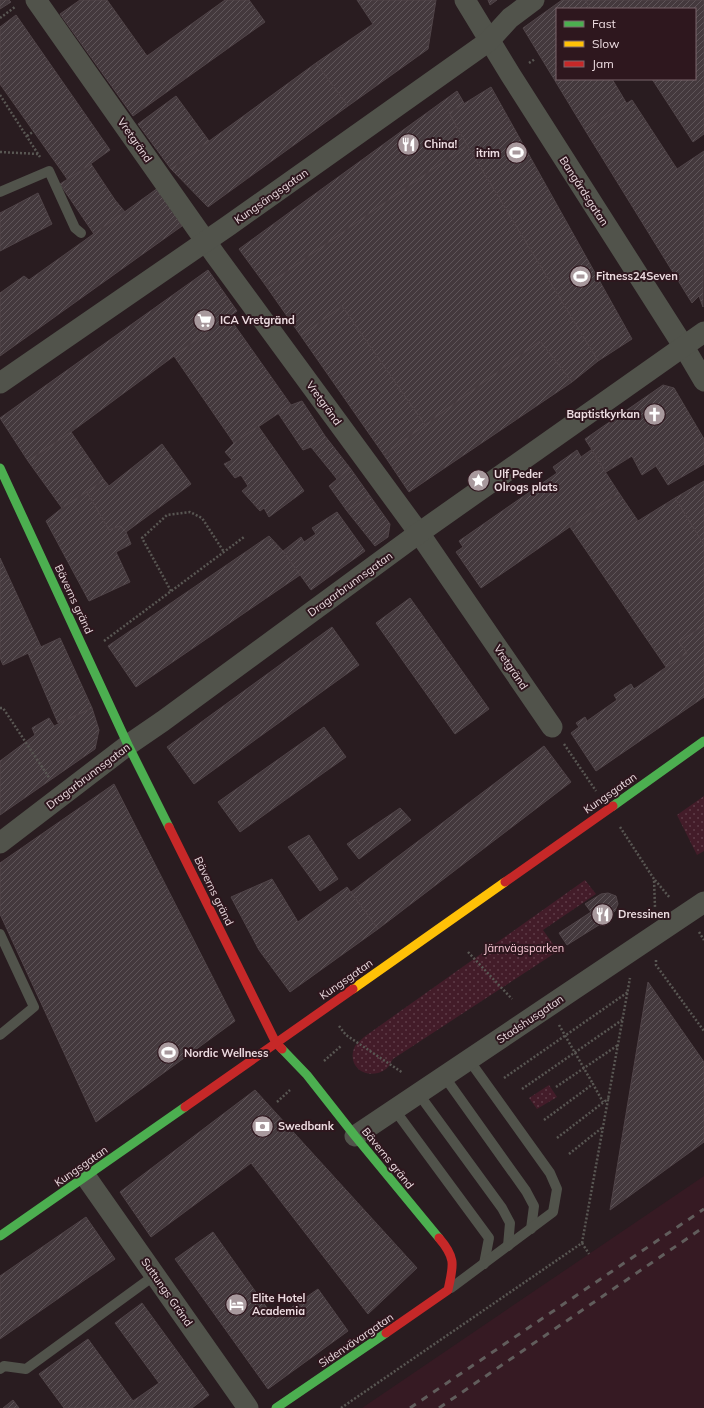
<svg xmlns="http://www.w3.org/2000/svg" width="704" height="1408" font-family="Mulish,sans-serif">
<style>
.built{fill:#361a23}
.grass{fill:url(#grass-dots)}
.building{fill:url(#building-hatch);stroke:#504448}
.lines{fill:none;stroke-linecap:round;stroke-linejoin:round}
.path{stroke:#595753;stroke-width:2.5;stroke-dasharray:2 2;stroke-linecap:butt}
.lane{stroke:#51534b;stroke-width:10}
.street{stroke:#51534b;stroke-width:21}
.fast{stroke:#4caf50;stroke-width:9}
.slow{stroke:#ffc107;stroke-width:9}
.jam{stroke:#c62828;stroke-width:9}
.rail{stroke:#615d5c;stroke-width:3;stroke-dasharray:7 7;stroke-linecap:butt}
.labels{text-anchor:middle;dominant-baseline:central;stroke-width:4;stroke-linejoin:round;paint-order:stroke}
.street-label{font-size:11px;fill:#eddce1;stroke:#2e171e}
.poi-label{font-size:11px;font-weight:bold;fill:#eddce1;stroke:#2e171e;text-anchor:start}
.park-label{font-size:11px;fill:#f9c9d6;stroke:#2e171e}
</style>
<defs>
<pattern id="grass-dots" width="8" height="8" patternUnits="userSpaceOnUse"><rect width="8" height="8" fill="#431c29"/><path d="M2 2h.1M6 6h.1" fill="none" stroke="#5e3c48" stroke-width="1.8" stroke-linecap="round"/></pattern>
<pattern id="building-hatch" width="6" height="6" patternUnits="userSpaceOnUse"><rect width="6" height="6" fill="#44393d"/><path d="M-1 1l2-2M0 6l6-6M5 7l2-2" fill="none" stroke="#5f5559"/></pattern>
</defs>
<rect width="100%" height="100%" fill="#291c20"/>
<!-- built -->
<polygon class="built" points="704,1176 704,1408 362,1408 496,1317"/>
<!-- grass -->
<g class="grass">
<polygon points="704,796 704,851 697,855 677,815"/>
<path d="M585,880L596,894L543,930L558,951L393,1059C391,1062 389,1067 386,1069C368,1082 345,1067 355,1046C357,1043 361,1040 364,1037Z"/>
<polygon points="549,1085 557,1097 537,1109 529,1098"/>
</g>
<!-- building -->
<g class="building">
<polygon points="0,0 9,0 11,2 0,9"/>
<polygon points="80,0 107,0 147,56 225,0 249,0 265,22 133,116 60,14"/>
<polygon points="357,0 436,0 428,49 348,106 316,63 373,24"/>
<polygon points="488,0 497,0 490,5"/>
<polygon points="562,0 585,0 591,9 557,9 557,79 612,79 627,104 585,130 523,28"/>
<polygon points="585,0 704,0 704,134 693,142 652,79 695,79 695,9 591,9"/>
<polygon points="16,15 110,150 68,180 0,84 0,27"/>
<polygon points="316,63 348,106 208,207 171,169"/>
<polygon points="491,87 632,339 598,361 467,145 449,113"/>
<polygon points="457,91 464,103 449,113 467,145 266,286 239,249"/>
<polygon points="176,96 209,141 171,169 138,124"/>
<polygon points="632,100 677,169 704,151 703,307 699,296 692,303 585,130"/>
<polygon points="467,145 598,361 572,382 540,341 425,425 342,306 301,336 266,286"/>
<polygon points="91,164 115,200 125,212 94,234 60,184"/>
<polygon points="158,188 182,226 0,356 0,293 24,276 29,280"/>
<polygon points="38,193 52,224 0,251 0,213"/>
<polygon points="208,270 237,311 174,356 71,432 28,461 0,418"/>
<polygon points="342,306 425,425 384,455 301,336"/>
<polygon points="228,316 291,405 234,443 174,356"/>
<polygon points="540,341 572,382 409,492 384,455"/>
<polygon points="663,385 674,388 704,439 704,464 668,485 656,466 642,475 632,456 606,472 585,439"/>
<polygon points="302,401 325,436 311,447 303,450 278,413 291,405"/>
<polygon points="258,426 304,491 269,517 264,508 260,511 242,491 248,486 241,475 235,478 224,464 232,460 225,452 234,443"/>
<polygon points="71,432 104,480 62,508 28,461"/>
<polygon points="325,436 350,468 337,479 311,447"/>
<polygon points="162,444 191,484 126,532 120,526 109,530 87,492 104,480 109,486"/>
<polygon points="577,450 581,457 591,450 619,493 481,588 456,552 463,547 459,541 557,473 553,467"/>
<polygon points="350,468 370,496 347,511 329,486"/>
<polygon points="704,481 704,545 675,498"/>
<polygon points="87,492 109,530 120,526 126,532 131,544 116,552 130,582 89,601 46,521 62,508"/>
<polygon points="619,493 638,521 675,498 704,545 704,625 679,642 687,653 666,667 570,527"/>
<polygon points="370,496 390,524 388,537 375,546 347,511"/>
<polygon points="337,512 365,551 311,590 283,551 301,537 304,542 316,534 312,528"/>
<polygon points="269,536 283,551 300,575 136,687 108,646"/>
<polygon points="0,558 41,647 3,665 0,658"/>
<polygon points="410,598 489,709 455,734 376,623"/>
<polygon points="704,625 704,697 596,771 571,733 579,727 576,723 585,717 587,721 617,700 614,695 631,684 634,689 687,653 679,642"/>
<polygon points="332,627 359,665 194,784 167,747"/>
<polygon points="60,638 92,708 58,723 28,653"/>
<polygon points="92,708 99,730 95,749 0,815 0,761 35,735 32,728 49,718 54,726"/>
<polygon points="324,727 346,757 240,832 218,802"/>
<polygon points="544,746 571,782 378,929 351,892"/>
<polygon points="114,784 235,1021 96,1122 0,914 0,863"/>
<polygon points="400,808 411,820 359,859 347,844"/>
<polygon points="309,835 338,879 320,891 288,847"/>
<polygon points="272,879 298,922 347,887 378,929 290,992 259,950 231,897"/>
<polygon points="608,893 616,896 618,904 615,911 602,923 567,945 559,933 591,912 585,904 601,894"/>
<polygon points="648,982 704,1062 704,1142 610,1210"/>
<polygon points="255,1090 417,1268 368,1314 251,1163 151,1237 120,1192"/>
<polygon points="86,1217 115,1259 0,1339 0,1276"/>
<polygon points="213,1232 275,1319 318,1289 348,1331 268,1389 175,1259"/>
<polygon points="142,1303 209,1395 192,1408 64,1408 39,1374 88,1339 133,1401 159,1383 115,1323"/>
<polygon points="13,1400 19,1408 3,1408"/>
</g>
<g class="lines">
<!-- path -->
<g class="path">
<polyline points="0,18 15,7"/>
<polyline points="529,63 535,59"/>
<polyline points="0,95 40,157"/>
<polyline points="27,136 34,131"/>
<polyline points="0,152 38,154"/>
<polyline points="171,591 142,538 167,515 190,512 202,518 224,552"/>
<polyline points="104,641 244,537"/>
<polyline points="0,708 3,708 50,779"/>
<polyline points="564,744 596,791"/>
<polyline points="620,827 654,879 655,907"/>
<polyline points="655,880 670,898"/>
<polyline points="699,932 704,940"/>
<polyline points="468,952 512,999"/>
<polyline points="656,960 656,965 704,1031"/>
<polyline points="559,1025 593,1084"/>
<polyline points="339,1026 346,1035 403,1073"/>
<polyline points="324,1061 341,1046"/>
<polyline points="504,1078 628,992"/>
<polyline points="556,1087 618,1045"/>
<polyline points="522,1089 622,1020"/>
<polyline points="277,1102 290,1090"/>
<polyline points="544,1120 593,1084 603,1102"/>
<polyline points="557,1138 609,1098"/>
<polyline points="569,1154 603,1127"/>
<polyline points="582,1243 589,1254"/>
<polyline points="341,1408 582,1243 630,978"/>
</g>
<!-- lane -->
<g class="lane">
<polyline points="0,192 49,171 75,228 81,233"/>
<polyline points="0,934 34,1007 0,1035"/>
<polyline points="444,1076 526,1191 534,1206 531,1229"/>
<polyline points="418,1093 502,1208 510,1223 508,1246"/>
<polyline points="394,1109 489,1238 484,1264"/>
<polyline points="451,1288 553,1212 557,1189 550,1173 469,1060"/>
<polyline points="0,1369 4,1366 26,1369 155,1275"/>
</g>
<!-- street -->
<g class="street">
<polyline points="36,0 216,256 419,533 552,727"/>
<polyline points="465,0 510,74 684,347 704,381"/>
<polyline points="0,383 228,226 489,41 510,18 534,0"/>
<polyline points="0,843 128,745 163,721 419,533 704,332"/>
<polyline points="355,1136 704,902"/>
<polyline points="86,1177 248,1408"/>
</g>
<!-- fast -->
<g class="fast">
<polyline points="0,468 128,745 169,827"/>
<polyline points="613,806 704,741"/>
<polyline points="282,1049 307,1075 355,1136 439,1238"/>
<polyline points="0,1236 185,1107"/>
<polyline points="276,1408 386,1333"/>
</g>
<!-- slow -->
<polyline class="slow" points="353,989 505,882"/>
<!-- jam -->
<g class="jam">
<polyline points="169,827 276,1043 282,1049"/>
<polyline points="505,882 613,806"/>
<polyline points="185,1107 353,989"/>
<path d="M386,1333L448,1290C453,1266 457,1259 439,1238"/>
</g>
<!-- rail -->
<g class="rail">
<polyline points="410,1408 704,1209"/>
<polyline points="439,1408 704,1227"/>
</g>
</g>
<!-- icons -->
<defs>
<symbol id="restaurant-disc" viewBox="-11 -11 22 22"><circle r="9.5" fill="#a8999d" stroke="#2e171e"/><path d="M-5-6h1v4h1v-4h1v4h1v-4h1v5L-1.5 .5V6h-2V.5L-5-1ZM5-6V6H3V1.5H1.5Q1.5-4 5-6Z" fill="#fff"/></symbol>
<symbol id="stadium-disc" viewBox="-11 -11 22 22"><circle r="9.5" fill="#a8999d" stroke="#2e171e"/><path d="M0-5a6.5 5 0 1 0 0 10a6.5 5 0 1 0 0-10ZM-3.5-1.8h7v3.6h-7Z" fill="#fff"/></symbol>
<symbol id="supermarket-disc" viewBox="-11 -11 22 22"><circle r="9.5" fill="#a8999d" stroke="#2e171e"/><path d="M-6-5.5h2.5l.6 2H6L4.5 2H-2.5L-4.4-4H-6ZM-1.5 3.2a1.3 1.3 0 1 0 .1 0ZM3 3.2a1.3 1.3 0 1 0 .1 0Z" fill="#fff"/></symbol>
<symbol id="church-disc" viewBox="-11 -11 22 22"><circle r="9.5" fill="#a8999d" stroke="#2e171e"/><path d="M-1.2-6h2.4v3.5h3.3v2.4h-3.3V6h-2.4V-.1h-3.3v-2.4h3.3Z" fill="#fff"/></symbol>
<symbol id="sight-disc" viewBox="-11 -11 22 22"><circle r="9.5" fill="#a8999d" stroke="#2e171e"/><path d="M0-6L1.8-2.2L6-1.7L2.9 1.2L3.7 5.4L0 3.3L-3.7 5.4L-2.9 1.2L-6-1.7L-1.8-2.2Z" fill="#fff"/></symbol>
<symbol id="bank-disc" viewBox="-11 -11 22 22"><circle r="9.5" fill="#a8999d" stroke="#2e171e"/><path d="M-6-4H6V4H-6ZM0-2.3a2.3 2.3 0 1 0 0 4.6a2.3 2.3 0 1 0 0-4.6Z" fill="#fff"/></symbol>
<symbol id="hotel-disc" viewBox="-11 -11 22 22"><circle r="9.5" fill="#a8999d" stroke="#2e171e"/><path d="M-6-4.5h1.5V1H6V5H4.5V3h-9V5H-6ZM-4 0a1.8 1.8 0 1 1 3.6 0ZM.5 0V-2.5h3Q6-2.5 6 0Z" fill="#fff"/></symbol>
</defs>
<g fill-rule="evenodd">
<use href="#restaurant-disc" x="396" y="132" width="25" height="25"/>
<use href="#stadium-disc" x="504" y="140" width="25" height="25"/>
<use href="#stadium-disc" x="568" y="264" width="25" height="25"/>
<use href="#supermarket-disc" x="192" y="308" width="25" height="25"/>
<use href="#church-disc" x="642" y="402" width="25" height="25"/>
<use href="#sight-disc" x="466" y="468" width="25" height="25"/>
<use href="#restaurant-disc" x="590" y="902" width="25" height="25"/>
<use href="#stadium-disc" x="156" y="1040" width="25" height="25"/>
<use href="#bank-disc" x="250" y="1114" width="25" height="25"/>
<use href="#hotel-disc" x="224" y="1292" width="25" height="25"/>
</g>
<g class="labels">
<!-- street labels -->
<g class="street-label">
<text transform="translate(135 140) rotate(55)">Vretgränd</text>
<text transform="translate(584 191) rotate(57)">Bangårdsgatan</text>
<text transform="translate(271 196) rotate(-35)">Kungsängsgatan</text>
<text transform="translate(324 403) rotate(54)">Vretgränd</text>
<text transform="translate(350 584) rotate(-36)">Dragarbrunnsgatan</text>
<text transform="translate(74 599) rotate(65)">Bäverns gränd</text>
<text transform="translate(511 667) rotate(56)">Vretgränd</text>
<text transform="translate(88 776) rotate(-37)">Dragarbrunnsgatan</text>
<text transform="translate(610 793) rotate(-35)">Kungsgatan</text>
<text transform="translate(214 891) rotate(64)">Bäverns gränd</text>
<text transform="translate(346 979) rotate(-35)">Kungsgatan</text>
<text transform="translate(530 1019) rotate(-34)">Stadshusgatan</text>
<text transform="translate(388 1158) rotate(51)">Bäverns gränd</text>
<text transform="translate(81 1166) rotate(-35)">Kungsgatan</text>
<text transform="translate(167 1292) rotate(55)">Suttungs Gränd</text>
<text transform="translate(356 1340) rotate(-34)">Sidenvävargatan</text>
</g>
<!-- poi labels -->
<g class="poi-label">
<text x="424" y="144">China!</text>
<text x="500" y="153" text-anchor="end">itrim</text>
<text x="596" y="276">Fitness24Seven</text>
<text x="220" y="320">ICA Vretgränd</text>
<text x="640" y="414" text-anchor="end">Baptistkyrkan</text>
<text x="494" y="474">Ulf Peder<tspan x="494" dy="13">Olrogs plats</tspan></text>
<text x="618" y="914">Dressinen</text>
<text x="184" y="1053">Nordic Wellness</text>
<text x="278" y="1126">Swedbank</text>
<text x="252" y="1298">Elite Hotel<tspan x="252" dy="13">Academia</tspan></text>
</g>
<!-- park labels -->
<g class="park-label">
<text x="524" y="948">Järnvägsparken</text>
</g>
</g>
<!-- legend -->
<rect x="556" y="8" width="140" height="72" fill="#2e171e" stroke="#7a666c"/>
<rect x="564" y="21" width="20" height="6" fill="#4caf50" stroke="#7a666c"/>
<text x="592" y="28" font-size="12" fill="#eddce1">Fast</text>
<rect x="564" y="41" width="20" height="6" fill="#ffc107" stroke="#7a666c"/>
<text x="592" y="48" font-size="12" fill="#eddce1">Slow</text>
<rect x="564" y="61" width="20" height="6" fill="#c62828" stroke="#7a666c"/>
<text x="592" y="68" font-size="12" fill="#eddce1">Jam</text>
</svg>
